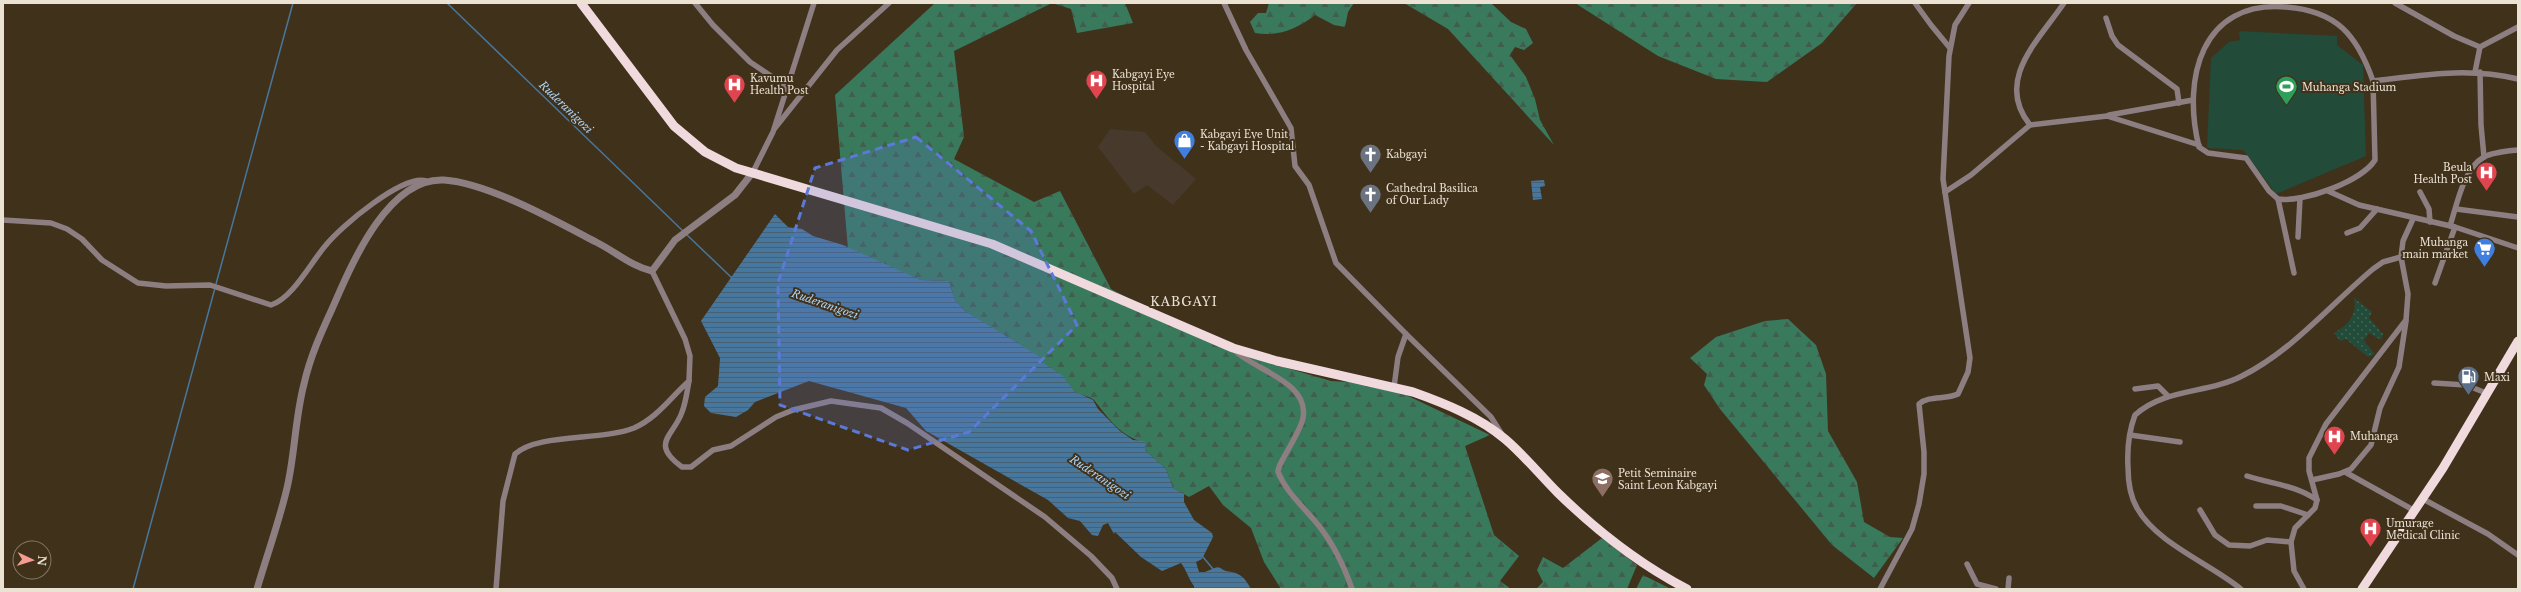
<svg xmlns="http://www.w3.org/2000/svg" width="2521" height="592" font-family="'Libre Baskerville',serif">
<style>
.medical{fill:#47392b}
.grass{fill:url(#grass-dots)}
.forest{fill:url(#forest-firs)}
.park{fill:#224b39}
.water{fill:url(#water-rules)}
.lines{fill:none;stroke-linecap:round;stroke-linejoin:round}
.stream{stroke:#48779e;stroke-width:1.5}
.minor{stroke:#8d7e81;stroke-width:5.5}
.tertiary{stroke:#8d7e81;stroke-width:7}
.trunk{stroke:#f1dade;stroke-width:9}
.marked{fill:#5b7ad7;fill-opacity:0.2;stroke:#5b7ad7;stroke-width:3;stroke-dasharray:8 5;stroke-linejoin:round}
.labels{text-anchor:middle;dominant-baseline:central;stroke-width:4;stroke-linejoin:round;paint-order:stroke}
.poi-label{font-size:10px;fill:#ebe2d4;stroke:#40311b;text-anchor:start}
.water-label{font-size:11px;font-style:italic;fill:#aad3f7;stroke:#40311b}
.quarter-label{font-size:12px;letter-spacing:1px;fill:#ebe2d4;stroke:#40311b}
</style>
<defs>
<pattern id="grass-dots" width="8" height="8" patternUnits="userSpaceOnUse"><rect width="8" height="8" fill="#224b39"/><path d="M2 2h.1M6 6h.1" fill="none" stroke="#426555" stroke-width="1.8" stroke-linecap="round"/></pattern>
<pattern id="forest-firs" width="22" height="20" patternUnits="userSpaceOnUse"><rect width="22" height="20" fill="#39795c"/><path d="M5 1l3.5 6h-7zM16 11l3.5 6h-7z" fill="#405e4e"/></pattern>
<pattern id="water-rules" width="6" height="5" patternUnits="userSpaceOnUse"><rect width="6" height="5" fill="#48779e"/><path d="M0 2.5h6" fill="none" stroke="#476074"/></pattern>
</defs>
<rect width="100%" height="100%" fill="#40311b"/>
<!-- medical -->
<polygon class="medical" points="1110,129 1145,132 1156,146 1196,179 1173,205 1147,185 1134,194 1098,147"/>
<!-- grass -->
<path class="grass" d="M2354,298L2372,312L2369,318L2383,334L2381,340L2369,333L2364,341L2375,354L2368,357L2346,339L2340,341L2334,333C2348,325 2358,314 2354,298Z"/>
<!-- forest -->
<g class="forest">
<path d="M935,3H1125L1133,23L1077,33L1071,9L1052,3L954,51L964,137L954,159L1034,202L1060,191L1111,289L1229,351L1331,381L1383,384L1490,435L1465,446L1494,535L1519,556L1500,581L1511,589H1281L1264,562L1251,528L1223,505L1209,486L1189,497L1173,488L1166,469L1145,450V443C1119,435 1110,420 1094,400C1090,396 1079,395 1074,391C1064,385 1062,372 1050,368L965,311L955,300L949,281L921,280L848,249L835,95Z"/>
<path d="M1269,3H1354L1348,12L1345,27L1334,25L1315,15C1297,29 1278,37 1255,33L1250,22L1258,13H1266Z"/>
<polygon points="1404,3 1491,3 1511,22 1526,29 1533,43 1524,50 1515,47 1510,55 1526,77 1535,99 1540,120 1554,145 1448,29"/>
<polygon points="1575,3 1857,3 1822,43 1767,82 1716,79 1658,56"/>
<polygon points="1788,319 1816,345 1826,374 1828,431 1857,482 1864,522 1890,537 1903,538 1874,578 1832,545 1720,409 1704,385 1707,374 1690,358 1716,337 1765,321"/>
<polygon points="1602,538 1637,565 1627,589 1536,589 1543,582 1537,570 1543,557 1563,568"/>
<polygon points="1643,575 1671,589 1636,589"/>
</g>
<!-- park -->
<polygon class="park" points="2239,31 2337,36 2337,45 2363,65 2366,156 2276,194 2243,150 2207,148 2211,58 2229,42 2240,40"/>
<!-- water -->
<g class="water">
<polygon points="1544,180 1545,186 1540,187 1542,199 1533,200 1531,181"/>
<path d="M775,214L788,227L802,229L813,236L843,245L921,280L949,281L955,300L965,311L1040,357L1042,362L1062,375L1074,391L1093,400L1098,409L1120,431L1133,440L1145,441V450L1166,469L1173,488L1184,494V502L1194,520L1212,533L1213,537L1202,559L1196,562L1199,572H1205L1217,567C1221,567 1222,570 1226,571C1240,573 1244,576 1251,589H1194V586C1188,578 1187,571 1181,563L1162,571L1141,557L1115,532L1114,534L1108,523L1103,525L1098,536L1092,535L1080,521L1068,518L1048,500L926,431L906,408L809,381L755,402L748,410L736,417L711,413L704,406L705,397L718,386L720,358L701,321Z"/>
</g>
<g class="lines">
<!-- stream -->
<g class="stream">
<polyline points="447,3 683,231"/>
<polyline points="687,235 732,278"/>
<polyline points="216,284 293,3"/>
<polyline points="1203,557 1213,569"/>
<polyline points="133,589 215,288"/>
</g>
<!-- minor -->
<g class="minor">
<polyline points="695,3 713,25 750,62 786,86"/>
<polyline points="1224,3 1246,50 1291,128 1295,166 1309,185 1336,263 1406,334 1398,357 1394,387"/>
<polyline points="1915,3 1931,25 1950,48"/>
<polyline points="2395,3 2454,36 2480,47"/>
<polyline points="2106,18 2112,36 2118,45 2177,89 2179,103"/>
<polyline points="2475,72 2480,47 2518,27"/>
<polyline points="2480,72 2481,125 2484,157"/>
<path d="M2373,81C2357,35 2337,11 2286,7C2201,0 2182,79 2199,147L2208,153L2246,158L2269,191L2278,199C2303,203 2362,181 2375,160L2373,81C2424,75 2467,67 2518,79"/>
<polyline points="2109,115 2193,100"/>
<path d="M2030,125C1994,80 2039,40 2064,3"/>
<polyline points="775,128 837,50 889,3"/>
<polyline points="753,172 773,132 814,3"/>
<polyline points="2328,191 2359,205 2455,227 2518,248"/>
<polyline points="1945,192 1971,175 2030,125 2107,116 2199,145"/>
<polyline points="2420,192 2429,209 2430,222"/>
<polyline points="2278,199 2294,273"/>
<polyline points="2456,209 2518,217"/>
<path d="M3,220L51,223L67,229L82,239L102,260L138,283L166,286L210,285L271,305C293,298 311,262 326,245C340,227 403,174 426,181"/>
<path d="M2450,226C2457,205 2463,169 2484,157C2493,152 2508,151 2518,150"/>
<polyline points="2347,233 2360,228 2377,209"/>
<polyline points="2298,237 2300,198"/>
<polyline points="2435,283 2455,227"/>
<polyline points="1406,334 1491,417 1503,436"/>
<path d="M1233,349C1251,369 1310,381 1303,418C1300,434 1277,464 1278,472C1287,494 1305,508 1319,526C1334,545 1344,566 1352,589"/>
<path d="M689,381C687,391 686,402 682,412C674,436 649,443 682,467H691L713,450L731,446L776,417L793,410L831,401L881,408L907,423L1045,517L1091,556L1112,578L1117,589"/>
<polyline points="2434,383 2466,385 2486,393"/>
<polyline points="2135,389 2158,386 2168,396"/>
<polyline points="2130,435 2180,442"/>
<polyline points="2345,472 2415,511"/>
<path d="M2247,476C2272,484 2295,485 2317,500"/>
<polyline points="2312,480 2339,474 2351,469 2371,445 2380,408 2399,367 2406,321"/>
<polyline points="2423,499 2488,534 2518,555"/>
<polyline points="2256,506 2281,506 2308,515"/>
<polyline points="2200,510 2215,535 2229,545 2250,546 2267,540 2291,542"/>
<polyline points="1967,564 1977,584 1996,589"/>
<path d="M496,589L503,501L515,454C538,433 601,441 634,428C657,418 671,397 689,381L690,356L685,339L652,271"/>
<path d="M1880,589L1912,529L1919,504L1924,474V452L1919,404C1929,395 1946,400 1958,394L1968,372L1970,358L1943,179L1949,56L1955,25L1969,3"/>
<polyline points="2008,589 2009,578"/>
<path d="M2241,589C2211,564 2156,543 2137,508C2130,496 2128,481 2128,467C2127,449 2129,431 2135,415C2165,388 2207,394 2242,376C2292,351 2330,305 2373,269L2383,262L2401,257"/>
<polyline points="2304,589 2294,571 2291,542 2295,528 2315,508 2317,500 2309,471 2309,458 2326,424 2406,320 2408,294 2401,257 2403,241 2413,219"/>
</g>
<!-- tertiary -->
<path class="tertiary" d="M257,589C267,555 279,522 287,488C295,454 295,418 304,384C310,357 321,333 332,309C351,266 387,177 444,180C488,183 556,221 596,242C616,252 631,266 652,271L675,240L735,195L753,172"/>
<!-- trunk -->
<g class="trunk">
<path d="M581,3L674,126L705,152L736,168L992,244L1233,348L1277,361L1413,392C1444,403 1479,417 1505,439C1524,455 1540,475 1558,493C1597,531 1639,564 1687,589"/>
<polyline points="2362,589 2443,468 2518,341"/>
</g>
</g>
<!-- marked area -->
<path class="marked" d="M916,137L1031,231L1077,325L969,432L908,450L780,405L778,283L815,168Z"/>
<!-- icons -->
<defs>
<symbol id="hospital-pin" viewBox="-11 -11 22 30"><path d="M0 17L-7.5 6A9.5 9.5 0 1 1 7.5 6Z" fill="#e0444e" stroke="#40311b"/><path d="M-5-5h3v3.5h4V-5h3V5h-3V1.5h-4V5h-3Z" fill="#fff"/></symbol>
<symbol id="stadium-pin" viewBox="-11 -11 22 30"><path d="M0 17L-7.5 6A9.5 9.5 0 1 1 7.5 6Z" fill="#2e9e5b" stroke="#40311b"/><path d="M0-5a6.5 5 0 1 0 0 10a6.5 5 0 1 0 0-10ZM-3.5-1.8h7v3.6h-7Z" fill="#fff"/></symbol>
<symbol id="shop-pin" viewBox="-11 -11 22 30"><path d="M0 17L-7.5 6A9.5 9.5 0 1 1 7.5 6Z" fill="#3f7fe0" stroke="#40311b"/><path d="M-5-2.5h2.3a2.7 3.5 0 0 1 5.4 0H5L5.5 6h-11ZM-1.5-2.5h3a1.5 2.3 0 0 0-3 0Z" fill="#fff"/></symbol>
<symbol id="church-pin" viewBox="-11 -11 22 30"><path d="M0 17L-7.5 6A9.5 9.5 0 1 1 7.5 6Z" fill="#6b7280" stroke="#40311b"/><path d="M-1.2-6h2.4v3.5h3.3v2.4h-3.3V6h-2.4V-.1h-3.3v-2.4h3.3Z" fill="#fff"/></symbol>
<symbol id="supermarket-pin" viewBox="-11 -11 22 30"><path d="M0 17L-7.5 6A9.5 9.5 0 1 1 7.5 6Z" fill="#3f7fe0" stroke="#40311b"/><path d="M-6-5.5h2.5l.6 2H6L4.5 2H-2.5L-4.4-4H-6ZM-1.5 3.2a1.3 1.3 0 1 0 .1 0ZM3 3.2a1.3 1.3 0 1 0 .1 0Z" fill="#fff"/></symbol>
<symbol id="fuel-pin" viewBox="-11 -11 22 30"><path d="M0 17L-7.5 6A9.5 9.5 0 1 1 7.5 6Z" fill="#5c6f8a" stroke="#40311b"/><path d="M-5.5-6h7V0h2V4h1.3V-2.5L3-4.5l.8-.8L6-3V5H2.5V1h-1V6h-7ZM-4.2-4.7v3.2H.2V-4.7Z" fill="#fff"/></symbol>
<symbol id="university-pin" viewBox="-11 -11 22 30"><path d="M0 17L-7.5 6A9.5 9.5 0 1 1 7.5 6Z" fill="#8d6e63" stroke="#40311b"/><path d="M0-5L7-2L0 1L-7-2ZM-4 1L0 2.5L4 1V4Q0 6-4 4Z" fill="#fff"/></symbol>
</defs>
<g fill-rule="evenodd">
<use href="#hospital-pin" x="1084" y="68" width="25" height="34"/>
<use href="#hospital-pin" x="722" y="72" width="25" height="34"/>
<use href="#stadium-pin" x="2274" y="74" width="25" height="34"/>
<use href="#shop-pin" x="1172" y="128" width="25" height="34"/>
<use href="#church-pin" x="1358" y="142" width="25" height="34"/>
<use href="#hospital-pin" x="2474" y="160" width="25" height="34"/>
<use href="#church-pin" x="1358" y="182" width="25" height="34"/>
<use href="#supermarket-pin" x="2472" y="236" width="25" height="34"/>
<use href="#fuel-pin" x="2456" y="364" width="25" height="34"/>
<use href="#hospital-pin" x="2322" y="424" width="25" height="34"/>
<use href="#university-pin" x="1590" y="466" width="25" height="34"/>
<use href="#hospital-pin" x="2358" y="516" width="25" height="34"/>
</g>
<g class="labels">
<!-- poi labels -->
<g class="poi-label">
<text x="1112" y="74">Kabgayi Eye<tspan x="1112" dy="12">Hospital</tspan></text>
<text x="750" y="78">Kavumu<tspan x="750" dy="12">Health Post</tspan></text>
<text x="2302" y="87">Muhanga Stadium</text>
<text x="1200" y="134">Kabgayi Eye Unit<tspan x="1200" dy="12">- Kabgayi Hospital</tspan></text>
<text x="1386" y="154">Kabgayi</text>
<text x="2472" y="167" text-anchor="end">Beula<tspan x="2472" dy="12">Health Post</tspan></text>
<text x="1386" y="188">Cathedral Basilica<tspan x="1386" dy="12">of Our Lady</tspan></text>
<text x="2468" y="242" text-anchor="end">Muhanga<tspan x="2468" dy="12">main market</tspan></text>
<text x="2484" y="377">Maxi</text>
<text x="2350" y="436">Muhanga</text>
<text x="1618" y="473">Petit Seminaire<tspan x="1618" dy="12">Saint Leon Kabgayi</tspan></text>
<text x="2386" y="523">Umurage<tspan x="2386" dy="12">Medical Clinic</tspan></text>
</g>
<!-- water labels -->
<g class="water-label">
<text transform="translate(566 107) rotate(44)">Ruderanigozi</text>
<text transform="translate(825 304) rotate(19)">Ruderanigozi</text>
<text transform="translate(1100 477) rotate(34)">Ruderanigozi</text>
</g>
<!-- quarter labels -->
<g class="quarter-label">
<text x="1184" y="301">KABGAYI</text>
</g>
</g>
<!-- border -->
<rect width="2521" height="592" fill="none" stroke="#ebe2d4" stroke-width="8"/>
<!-- north arrow -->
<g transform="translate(32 560) rotate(94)"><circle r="19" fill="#40311b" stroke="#847865"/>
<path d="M0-3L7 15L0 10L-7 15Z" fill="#f59c93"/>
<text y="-6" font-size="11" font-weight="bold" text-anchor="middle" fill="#ebe2d4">N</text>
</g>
</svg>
